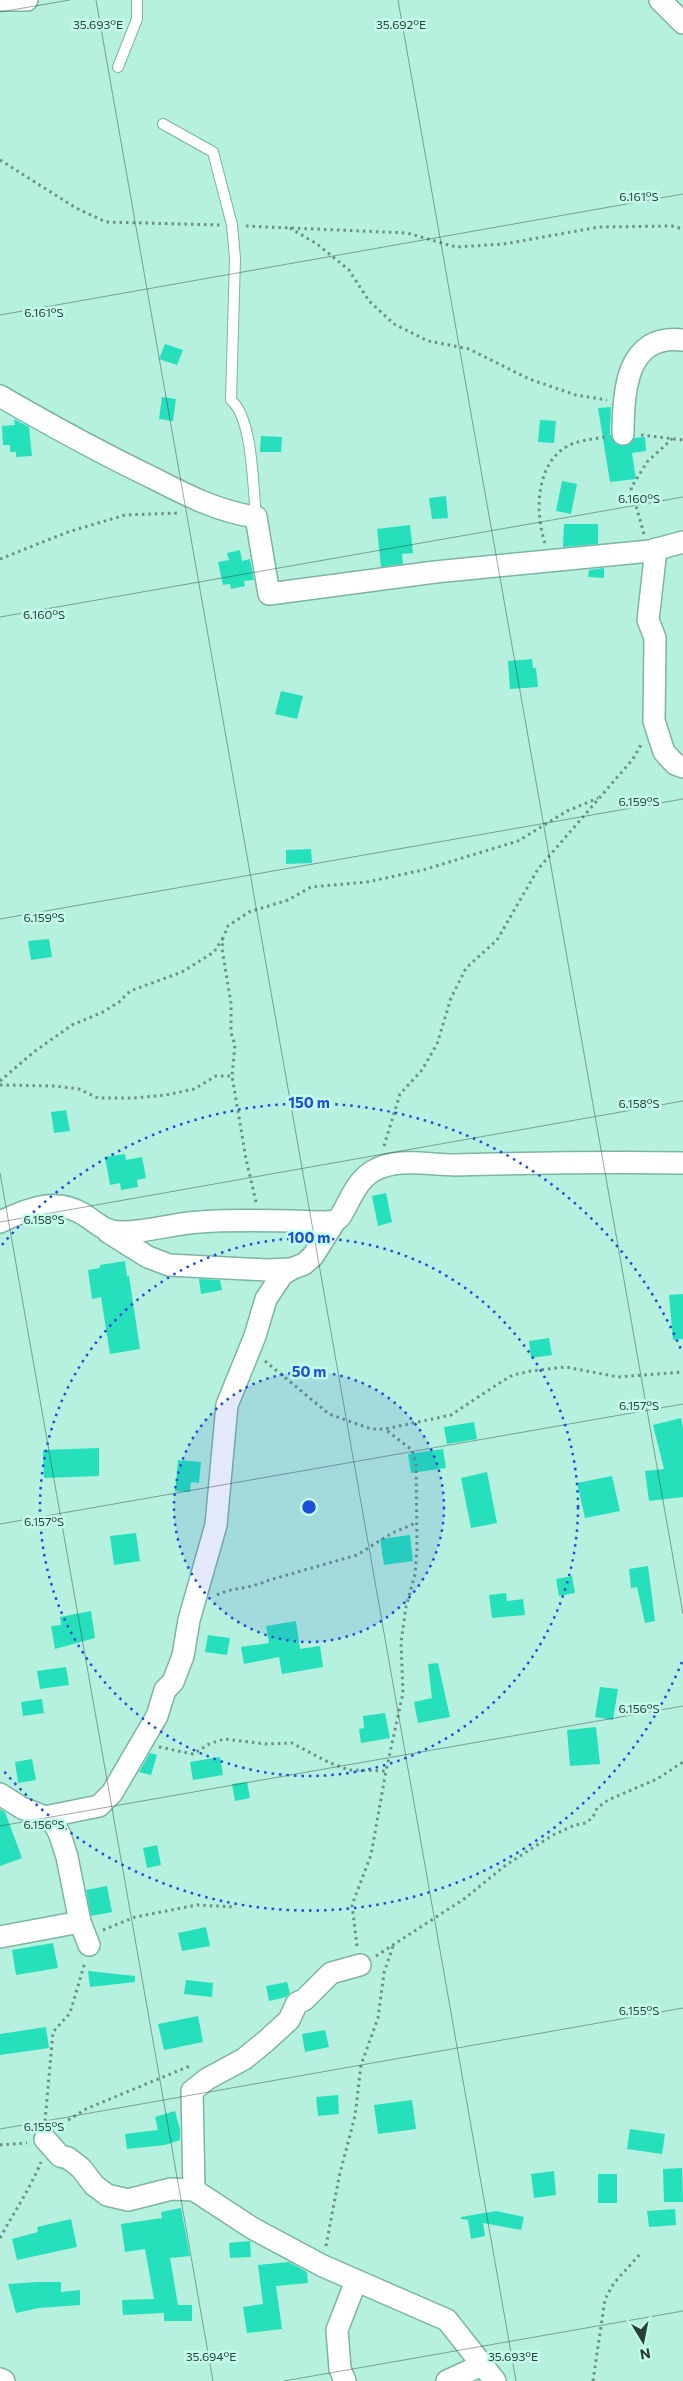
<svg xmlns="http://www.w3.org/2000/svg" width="683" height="2381" font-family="Commissioner,sans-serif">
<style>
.building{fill:#26e0bc}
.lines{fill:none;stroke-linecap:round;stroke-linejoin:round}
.service-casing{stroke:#7db4a4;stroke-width:12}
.minor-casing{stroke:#7db4a4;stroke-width:24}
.path{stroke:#6a9186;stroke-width:3;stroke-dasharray:2.5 4;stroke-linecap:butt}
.service{stroke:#fff;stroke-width:10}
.minor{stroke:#fff;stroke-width:21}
.ticks{fill:none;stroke:#284039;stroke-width:1;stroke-opacity:0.45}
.ring{fill:none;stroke:#1d4ed8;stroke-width:2.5;stroke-dasharray:2.5 5}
.ticks-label{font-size:12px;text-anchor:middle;fill:#284039;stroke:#c3fdec;stroke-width:5;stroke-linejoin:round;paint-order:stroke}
.centre{fill:#1d4ed8;stroke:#c3fdec;stroke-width:2.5}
.ring-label{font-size:15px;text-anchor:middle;font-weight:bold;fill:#1d4ed8;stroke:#c3fdec;stroke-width:5;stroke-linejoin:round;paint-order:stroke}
</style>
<rect width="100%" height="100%" fill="#b6f0df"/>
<!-- building -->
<g class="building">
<polygon points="165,344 183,350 177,365 159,359"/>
<polygon points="162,397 176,399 173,421 159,419"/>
<polygon points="611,407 610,434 616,444 629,445 634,438 645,437 646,451 632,453 636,479 610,482 598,408"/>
<polygon points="14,419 29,427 32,456 16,457 16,452 10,452 10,445 3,445 2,426 15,425"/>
<polygon points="540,420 556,421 554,443 538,442"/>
<polygon points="261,436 282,437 281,452 260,452"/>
<polygon points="562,481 577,484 571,514 556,511"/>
<polygon points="446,496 448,518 432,519 429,498"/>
<polygon points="564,524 598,524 598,544 563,547"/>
<polygon points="410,525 413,553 402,554 403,564 381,567 377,529"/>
<polygon points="240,550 242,561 250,559 254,580 244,581 245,586 231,589 230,584 223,585 218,562 229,560 227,553"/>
<polygon points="604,568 604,578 588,577 589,570"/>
<polygon points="532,659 533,668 536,668 538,687 510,689 508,661"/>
<polygon points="281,691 303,696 297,719 275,714"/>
<polygon points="311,849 312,863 286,864 286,850"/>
<polygon points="49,939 52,957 31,960 28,941"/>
<polygon points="66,1110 70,1131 54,1133 51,1112"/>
<polygon points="125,1154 126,1160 142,1157 146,1178 137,1180 138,1187 121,1190 120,1183 110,1185 105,1157"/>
<polygon points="386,1193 392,1222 378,1226 372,1196"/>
<polygon points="125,1261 127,1276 129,1276 140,1349 110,1354 101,1297 92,1299 88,1270 100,1268 100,1265"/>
<polygon points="199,1279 220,1280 222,1290 201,1294"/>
<polygon points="683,1294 683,1339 673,1340 669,1295"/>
<polygon points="549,1338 552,1355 531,1358 529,1341"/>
<polygon points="681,1418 683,1428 683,1497 649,1501 645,1471 664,1469 653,1425"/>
<polygon points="474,1422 477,1439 447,1444 444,1427"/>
<polygon points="99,1448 99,1476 44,1478 43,1450"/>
<polygon points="443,1449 446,1468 411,1473 408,1454"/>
<polygon points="178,1460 201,1462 199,1483 191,1482 190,1492 175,1491"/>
<polygon points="487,1472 497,1523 471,1528 461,1478"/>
<polygon points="612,1476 620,1511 585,1518 577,1483"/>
<polygon points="136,1533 140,1561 114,1565 110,1536"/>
<polygon points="410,1535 413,1561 384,1565 380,1539"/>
<polygon points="648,1566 655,1621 645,1623 637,1587 631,1588 629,1569"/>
<polygon points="572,1576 575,1593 559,1596 556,1579"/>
<polygon points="506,1593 507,1601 523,1599 525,1615 492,1618 489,1595"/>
<polygon points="91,1611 95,1638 55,1649 51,1626 61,1625 60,1617"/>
<polygon points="296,1621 300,1649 320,1646 323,1667 282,1674 279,1657 244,1664 241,1647 269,1643 266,1626"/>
<polygon points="208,1635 230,1638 227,1655 205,1652"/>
<polygon points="438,1663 450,1717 418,1723 414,1702 432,1698 428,1664"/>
<polygon points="66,1667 69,1685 40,1689 37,1671"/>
<polygon points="600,1687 618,1689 613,1720 595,1717"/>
<polygon points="42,1699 44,1713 23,1716 21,1702"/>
<polygon points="385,1713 390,1738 361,1743 359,1729 364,1728 363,1716"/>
<polygon points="596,1727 600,1764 570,1766 567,1730"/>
<polygon points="150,1753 157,1755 151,1775 139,1772"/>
<polygon points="220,1757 223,1775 193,1780 190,1762"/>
<polygon points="32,1759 36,1780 18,1783 15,1762"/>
<polygon points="247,1782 250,1798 235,1801 232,1784"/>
<polygon points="0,1809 5,1812 22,1858 0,1866"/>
<polygon points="157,1845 161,1865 147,1868 143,1848"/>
<polygon points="107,1886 112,1912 91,1916 86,1890"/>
<polygon points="206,1927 210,1946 182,1951 178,1933"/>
<polygon points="53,1943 58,1968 16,1975 12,1950"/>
<polygon points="88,1971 135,1976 135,1982 90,1987"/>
<polygon points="186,1980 213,1983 212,1997 184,1994"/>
<polygon points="287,1982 290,1993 286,1997 269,2001 266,1986"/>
<polygon points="198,2016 203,2042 164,2050 158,2024"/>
<polygon points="46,2027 49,2048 0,2055 0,2034"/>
<polygon points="325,2030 329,2047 305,2052 302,2034"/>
<polygon points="338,2095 339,2114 318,2116 316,2097"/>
<polygon points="412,2100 416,2129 378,2134 374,2105"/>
<polygon points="175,2111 180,2130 180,2140 165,2145 127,2149 125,2134 158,2130 155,2117"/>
<polygon points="630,2129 665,2134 662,2154 627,2149"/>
<polygon points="682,2168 683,2202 664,2202 663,2169"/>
<polygon points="554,2171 556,2195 534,2198 531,2174"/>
<rect x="598" y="2174" width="19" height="29"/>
<polygon points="181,2208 190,2256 170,2258 178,2305 192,2305 192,2321 164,2321 164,2313 123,2315 122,2300 154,2299 145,2249 125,2252 121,2224 162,2218 161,2212"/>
<polygon points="675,2209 676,2225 649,2227 647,2211"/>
<polygon points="496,2211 524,2217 521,2230 483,2223 485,2236 471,2239 468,2220 461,2219 461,2217"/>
<polygon points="71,2219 77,2247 17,2260 12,2239 38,2232 37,2227"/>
<polygon points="250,2241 251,2257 230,2258 229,2243"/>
<polygon points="289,2262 307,2272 308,2283 276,2286 282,2329 247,2333 243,2307 263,2304 258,2265"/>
<polygon points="37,2282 61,2282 61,2292 80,2290 80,2305 39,2308 16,2313 8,2284"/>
</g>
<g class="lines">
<defs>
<g id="service">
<polyline points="118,67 137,19 137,0"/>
<path d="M163,124L213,152L232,225L235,258L231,400C253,418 253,489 256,517"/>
</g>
<g id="minor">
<polyline points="0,0 27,0"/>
<polyline points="660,0 683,23"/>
<path d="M0,396C50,425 101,453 153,478C186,495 219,512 256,517L269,594L435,572L650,551L683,542"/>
<path d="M623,434C623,392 626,333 683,340"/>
<polyline points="656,549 648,620 655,638 654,721 664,752 675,764 683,767"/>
<path d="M0,1222C27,1209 55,1197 83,1214C96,1222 104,1232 120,1232C146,1233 173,1223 200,1222C242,1219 284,1221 326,1222L335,1221L340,1217C350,1201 356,1181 373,1171C396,1157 429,1165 455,1165C531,1163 607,1162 683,1163"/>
<polyline points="108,1232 148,1257 169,1265 267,1270 291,1269 304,1264 313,1256 335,1221"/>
<polyline points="0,1794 22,1808 45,1817 55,1825 60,1835 67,1857 80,1922 89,1945"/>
<polyline points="45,1817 99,1806 112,1793 157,1716 165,1690 173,1682 183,1656 189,1620 216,1525 227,1405 255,1336 266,1299 282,1275 291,1269"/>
<polyline points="0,1937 80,1922"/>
<polyline points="45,2139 60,2156 68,2158 81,2168 94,2185 107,2195 128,2200 171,2189 194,2190 252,2228 323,2266 447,2320 495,2381"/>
<polyline points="194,2190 192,2091 207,2079 244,2059 266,2041 289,2020 297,2003 304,2000 331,1973 360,1965"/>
<polyline points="0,2379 4,2381"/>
<polyline points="345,2381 340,2369 337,2330 356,2281"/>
<polyline points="447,2381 482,2365"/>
</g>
</defs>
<!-- service casing -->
<use href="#service" class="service-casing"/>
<!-- minor casing -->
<use href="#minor" class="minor-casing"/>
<!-- path -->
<g class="path">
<polyline points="0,160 76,208 106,222 220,225"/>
<polyline points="246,226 407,233 456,247 504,244 599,227 672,226 683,229"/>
<polyline points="290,228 317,244 349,270 369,301 394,324 428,341 469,349 529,379 576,395 607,400"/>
<polyline points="641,435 683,440"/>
<polyline points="644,534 631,488 647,462 673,438"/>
<path d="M545,543C534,511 536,459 572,444C582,440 594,439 605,437"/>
<polyline points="0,559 68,532 125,515 179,513"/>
<polyline points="0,1081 35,1051 72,1025 103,1012 119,1002 130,991 182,972 214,952 223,938"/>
<polyline points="0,1085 54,1086 79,1089 98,1098 134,1098 166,1095 194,1089 216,1076 232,1076"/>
<polyline points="384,1146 400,1094 422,1070 437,1044 451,998 466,968 497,940 538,869 633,759 642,743"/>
<polyline points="256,1202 246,1159 232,1076 235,1045 231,1033 231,1003 222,949 223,938 228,926 249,912 288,900 311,887 367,882 423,870 518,841 567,811 598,798"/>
<polyline points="265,1361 329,1414 371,1429 385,1429 451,1415 501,1382 513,1375 531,1371 566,1367 618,1377 683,1372"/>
<path d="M217,1595C232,1587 251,1589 266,1581L357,1555L392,1533L416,1523"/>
<polyline points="159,1747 193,1754 209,1744 224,1739 266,1744 292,1743 328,1762 349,1770 386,1771 403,1693 401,1642 406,1607 415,1574 417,1549 416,1464 412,1450 385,1429"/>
<polyline points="103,1930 135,1917 197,1905 236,1907"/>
<polyline points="357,1946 352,1905 371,1855 386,1771"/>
<polyline points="376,1956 464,1899 506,1865 553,1835 575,1825 586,1823 593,1817 597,1808 608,1800 657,1779 683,1762"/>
<polyline points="45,2121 53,2032 70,2013 85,1962"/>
<polyline points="57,2127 86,2109 192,2065"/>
<polyline points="0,2145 27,2143"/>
<path d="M0,2238C14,2212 30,2189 41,2162"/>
<polyline points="326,2246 339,2177 355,2116 361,2065 378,2018 384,1973 393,1946"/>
<polyline points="593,2381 605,2299 614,2283 641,2253"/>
</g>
<!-- service -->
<use href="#service" class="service"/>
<!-- minor -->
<use href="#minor" class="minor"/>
</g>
<!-- ticks -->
<path class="ticks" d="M96,0L516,2381M398,0L683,1614M0,12L70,0M0,315L683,194M0,617L683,497M0,919L683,799M0,1173L213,2381M0,1222L683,1101M0,1524L683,1404M0,1826L683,1706M0,2129L683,2008M284,2381L683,2311"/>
<!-- distance rings -->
<circle cx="309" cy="1507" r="135" fill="#1d4ed8" fill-opacity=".12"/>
<g class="ring">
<circle cx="309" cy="1507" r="135"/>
<circle cx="309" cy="1507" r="269"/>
<path d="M682 1662A404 404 0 0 1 2 1769M2 1245A404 404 0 0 1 682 1352"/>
</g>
<g class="ticks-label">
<text x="98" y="29">35.693°E</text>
<text x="401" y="29">35.692°E</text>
<text x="639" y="201">6.161°S</text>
<text x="44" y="317">6.161°S</text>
<text x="639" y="503">6.160°S</text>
<text x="44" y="619">6.160°S</text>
<text x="639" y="806">6.159°S</text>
<text x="44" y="922">6.159°S</text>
<text x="639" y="1108">6.158°S</text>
<text x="44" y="1224">6.158°S</text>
<text x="639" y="1410">6.157°S</text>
<text x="44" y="1526">6.157°S</text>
<text x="639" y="1713">6.156°S</text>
<text x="44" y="1829">6.156°S</text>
<text x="639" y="2015">6.155°S</text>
<text x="44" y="2131">6.155°S</text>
<text x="211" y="2361">35.694°E</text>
<text x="513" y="2361">35.693°E</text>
</g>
<circle cx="309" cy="1507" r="8" class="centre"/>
<g class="ring-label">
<text x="309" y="1108">150 m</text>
<text x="309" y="1243">100 m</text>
<text x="309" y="1377">50 m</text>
</g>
<!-- north arrow -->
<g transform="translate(643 2341) rotate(170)" stroke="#c3fdec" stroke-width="4" paint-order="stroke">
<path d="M0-4L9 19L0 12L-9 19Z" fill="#284039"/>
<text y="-8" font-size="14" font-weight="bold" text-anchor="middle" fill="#284039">N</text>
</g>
</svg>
